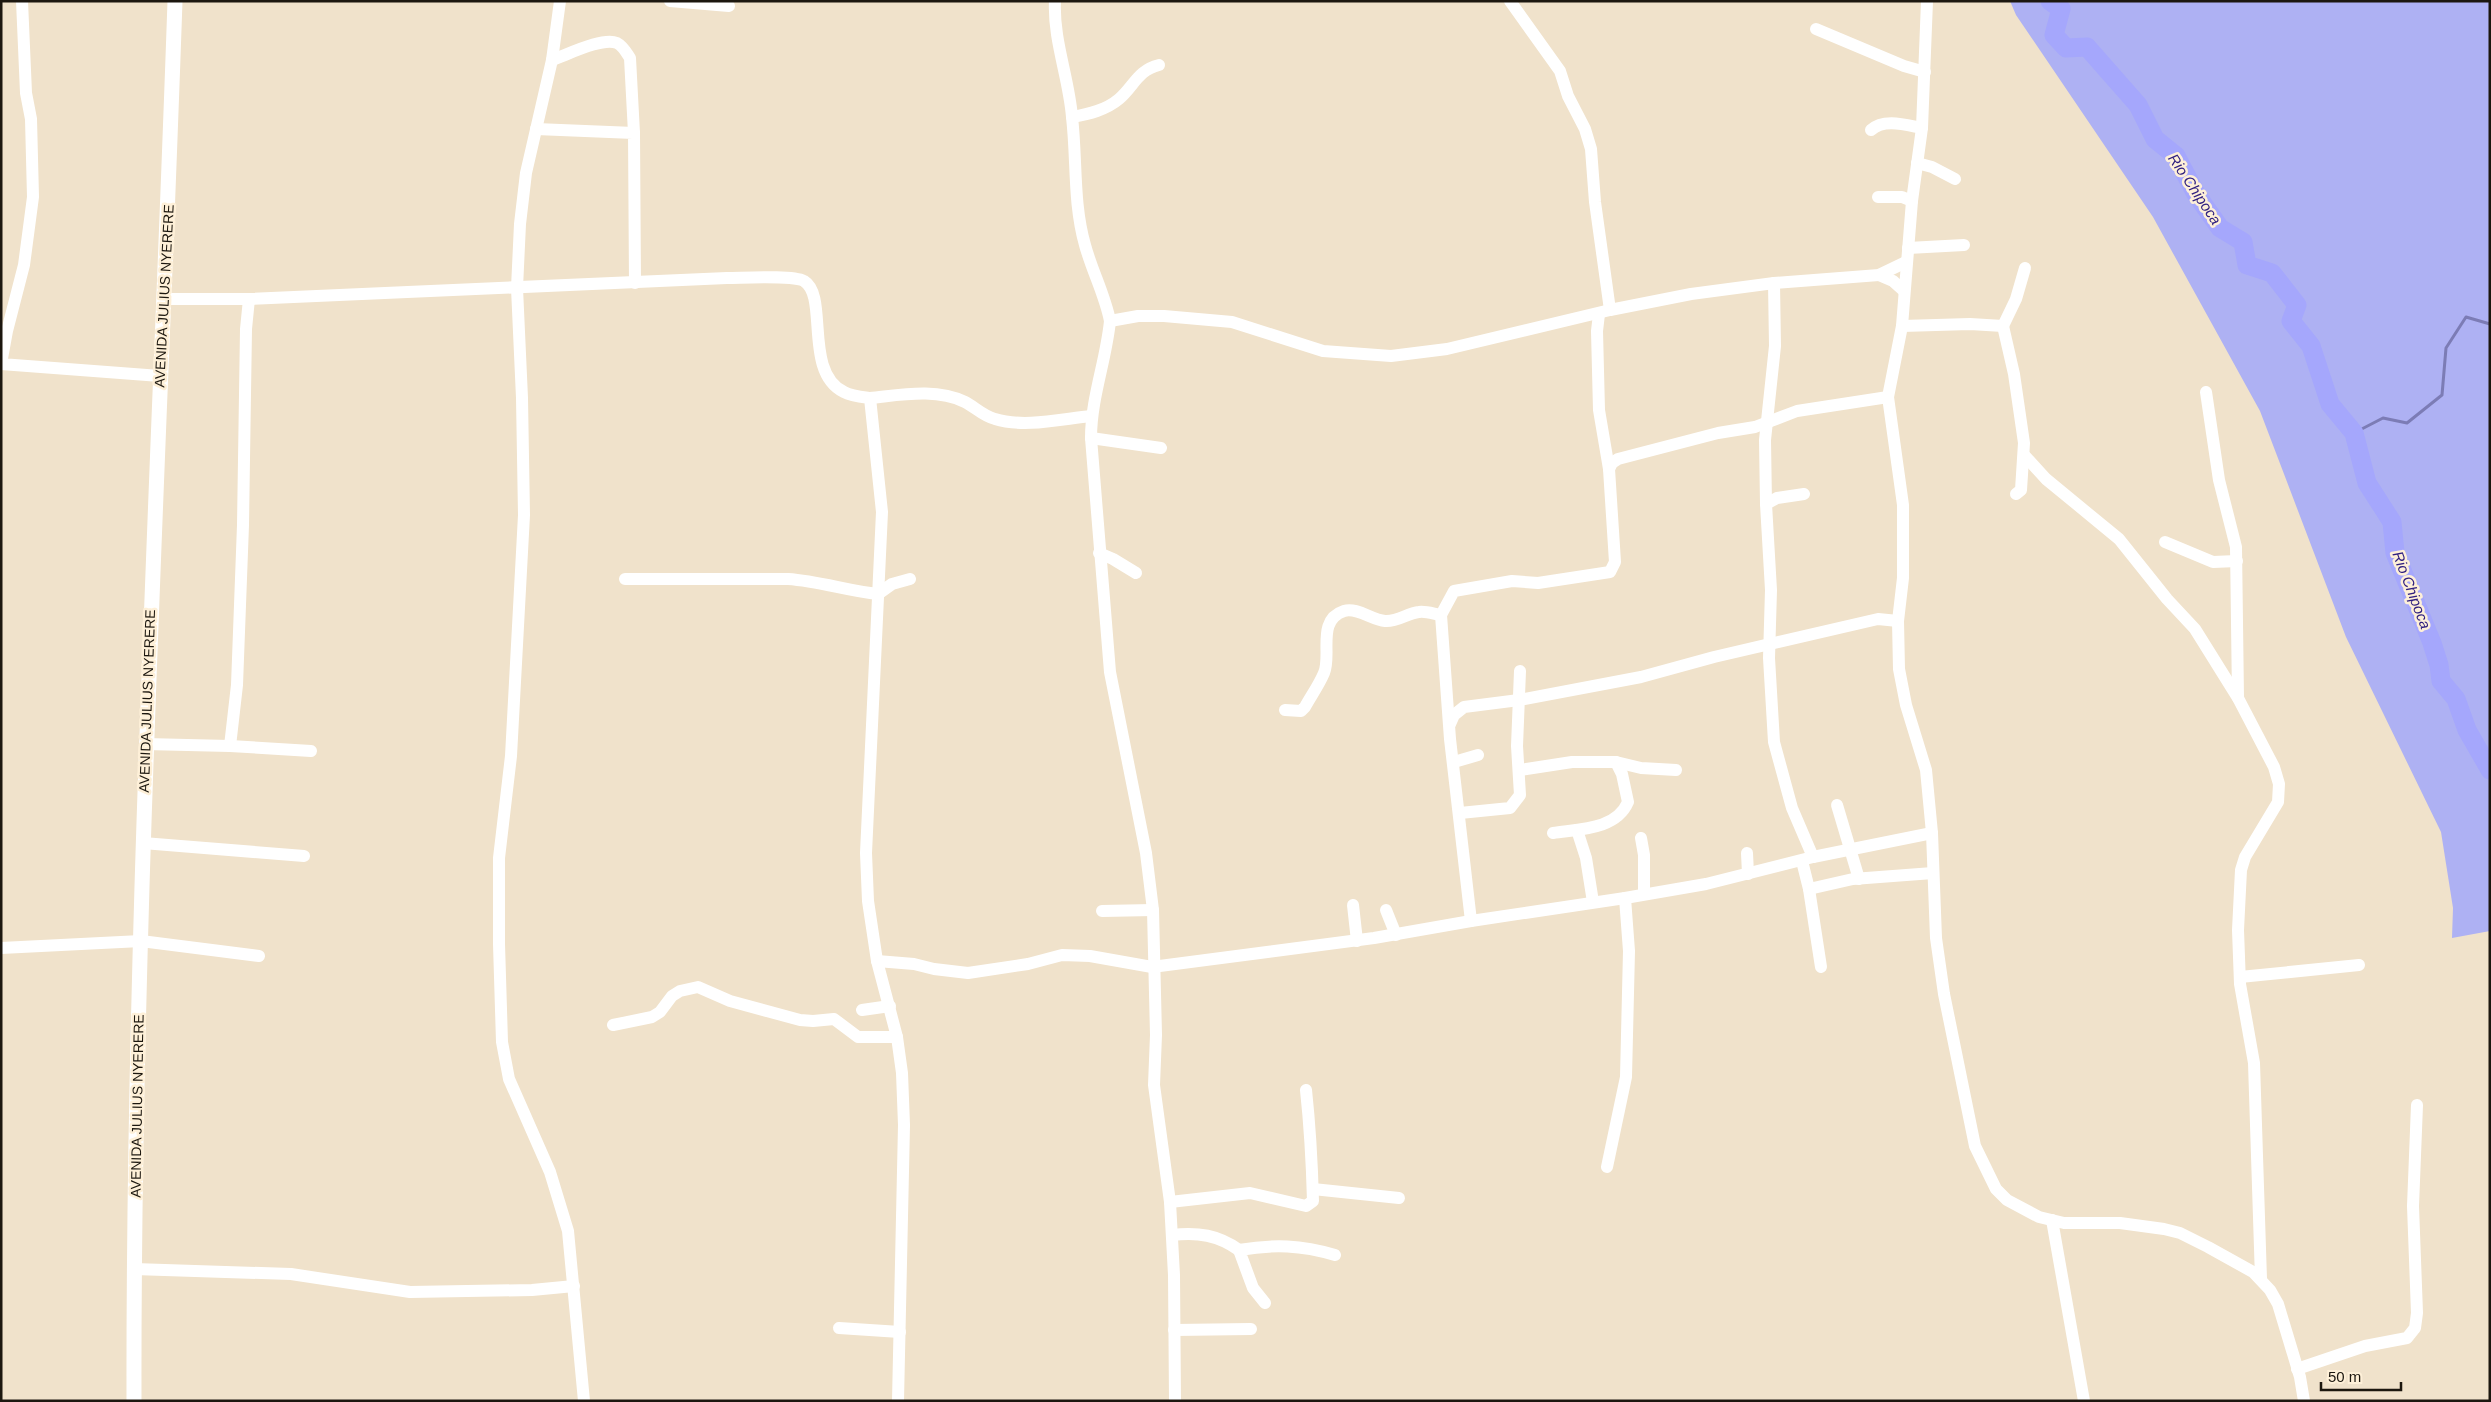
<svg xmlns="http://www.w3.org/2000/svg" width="2491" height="1402" font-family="Arial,sans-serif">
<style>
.green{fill:#aeb1f3}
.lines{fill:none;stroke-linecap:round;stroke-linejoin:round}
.stream{stroke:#7c7cb5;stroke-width:3}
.river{stroke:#a5a7fc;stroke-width:19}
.minor{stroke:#fff;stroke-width:12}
.tertiary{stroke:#fff;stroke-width:15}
.labels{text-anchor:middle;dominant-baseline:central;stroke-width:5;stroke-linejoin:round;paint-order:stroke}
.street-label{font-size:14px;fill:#1c170f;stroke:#fef0d8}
.water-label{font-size:15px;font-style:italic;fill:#302080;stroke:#fef0d8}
</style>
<rect width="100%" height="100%" fill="#f0e2cb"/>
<!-- green -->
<polygon class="green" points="2010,1 2490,1 2490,931 2452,938 2453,908 2441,832 2346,637 2260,411 2153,217 2016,15"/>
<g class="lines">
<!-- stream -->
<polyline class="stream" points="2354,433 2383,418 2407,423 2442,395 2446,348 2466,317 2490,324"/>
<!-- river -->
<polyline class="river" points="2050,1 2061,9 2054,35 2066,48 2087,47 2138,105 2155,139 2176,156 2196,194 2220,228 2243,242 2247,265 2272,273 2297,305 2291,321 2311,346 2330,404 2354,433 2367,483 2392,522 2395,553 2432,643 2439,665 2441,681 2456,699 2467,730 2490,770"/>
<!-- minor -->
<g class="minor">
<polyline points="22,1 26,93 31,119 33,197 24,265 7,331 1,364 160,376"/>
<polyline points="560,1 552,60 526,173 520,224 517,288 522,398 524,515 511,756 499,858 499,944 502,1042 509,1079 550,1172 568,1231 584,1401"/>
<polyline points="670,1 729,6"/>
<path d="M1055,1C1053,40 1069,78 1072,117C1077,160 1073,203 1085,245C1092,271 1105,295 1110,321"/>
<polyline points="1510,1 1560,71 1568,96 1585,129 1591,149 1595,202 1610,310"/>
<polyline points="1927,1 1922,128 1912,201 1902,326 1888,397 1903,505 1903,578 1898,621 1899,669 1906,705 1926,770 1932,833 1936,938 1944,994 1975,1146 1996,1189 2007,1200 2039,1217 2064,1223 2120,1223 2164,1229 2180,1233 2208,1247 2253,1272 2270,1290 2278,1304 2300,1377 2304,1401"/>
<polyline points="1816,29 1904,66 1925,72"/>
<path d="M552,60C567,55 602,37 617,43C623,46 626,52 630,58L634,133"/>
<path d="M1072,117C1089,114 1106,110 1119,99C1134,86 1138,70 1159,65"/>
<polyline points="536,129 634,133 635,283"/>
<path d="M1871,130C1884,118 1906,125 1922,128"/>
<polyline points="1917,163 1932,167 1955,179"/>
<polyline points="1878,197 1902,197 1912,201"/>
<polyline points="1908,248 1964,245"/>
<polyline points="1879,275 1893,281 1903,290"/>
<polyline points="1774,283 1775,346 1765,440 1766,504 1771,590 1769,658 1774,742 1792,808 1813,857"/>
<path d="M165,299H249L727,278C743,278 792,275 804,281C829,296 803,372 844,392C851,396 862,397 870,398L882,512L866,853L868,901L877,961L897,1037L902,1073L904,1125L898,1401"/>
<polyline points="1599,314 1597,331 1599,410 1609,469"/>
<polyline points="1902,326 1970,324 2003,326 2014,374 2024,443 2021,490 2016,494"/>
<polyline points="2003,326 2016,299 2025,268"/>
<polyline points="2206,392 2219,480 2236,547 2238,698"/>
<path d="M870,398C901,395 936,388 965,402C975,407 983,416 995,419C1024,428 1061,419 1091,416"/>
<polyline points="1091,438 1161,448"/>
<polyline points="2025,456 2046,479 2119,539 2167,599 2195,629 2238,698 2274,767 2279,784 2278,802 2245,857 2241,870 2238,930 2240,984 2254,1063 2261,1279"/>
<polyline points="1766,504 1777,498 1804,494"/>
<polyline points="2165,542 2213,562 2237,561"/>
<polyline points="1099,553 1113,559 1136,573"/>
<path d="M625,579H788C819,581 848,591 878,594L892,584L910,579"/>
<polyline points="1441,615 1450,739 1471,921"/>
<path d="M1285,710L1301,711L1305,707C1311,696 1319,685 1324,673C1332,655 1316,620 1344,611C1357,607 1372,620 1385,621C1398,622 1407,613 1419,612C1426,611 1434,614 1441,615L1454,591L1512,581L1538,583L1610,572L1615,562L1609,469L1612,463L1618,459L1718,433L1755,427L1797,411L1888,397"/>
<polyline points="1450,724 1454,715 1464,707 1519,700 1641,677 1714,657 1878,619 1898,621"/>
<polyline points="145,744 230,746 237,685 243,525 246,329 249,299"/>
<polyline points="230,746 311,751"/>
<polyline points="1454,762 1478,755"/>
<polyline points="1520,770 1572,762 1616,762 1641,768 1676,770"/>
<polyline points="1837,805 1859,879"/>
<polyline points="1460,813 1510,808 1520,795 1517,746 1520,671"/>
<polyline points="1577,830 1586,858 1593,902"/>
<path d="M1553,833C1579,829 1616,830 1628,802L1622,774L1616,762"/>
<polyline points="1641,838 1644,855 1644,894"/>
<polyline points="143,843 304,856"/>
<polyline points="1747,853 1748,874"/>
<polyline points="1802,861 1809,889 1821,967"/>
<polyline points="1809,889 1853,879 1933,873"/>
<polyline points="1353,905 1357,941"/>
<polyline points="1386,910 1396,935"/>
<polyline points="1102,911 1153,910"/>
<polyline points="1,948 141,941 259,956"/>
<polyline points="877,961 914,964 934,969 968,973 1028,964 1062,955 1090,956 1152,967 1374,938 1471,921 1625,898 1706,884 1813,857 1932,833"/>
<polyline points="2240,977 2359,965"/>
<polyline points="862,1010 890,1006"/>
<polyline points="613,1025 652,1017 660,1012 672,996 680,991 698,987 730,1001 800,1020 813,1021 834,1019 858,1037 897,1037"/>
<polyline points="1607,1167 1626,1077 1629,951 1625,898"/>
<polyline points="1313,1189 1399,1198"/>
<path d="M1170,1202L1250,1193L1306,1206L1313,1201C1312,1164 1310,1127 1306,1090"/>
<polyline points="2052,1220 2084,1401"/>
<path d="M1172,1235C1198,1232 1218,1235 1239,1250"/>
<polyline points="134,1269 291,1274 410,1292 532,1290 574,1286"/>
<path d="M1265,1303L1253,1288L1239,1250C1274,1244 1301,1245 1335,1255"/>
<polyline points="839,1328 900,1332"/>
<polyline points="1174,1330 1251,1329"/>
<polyline points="2297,1369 2365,1346 2407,1338 2415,1328 2417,1313 2413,1206 2417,1105"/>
<path d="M1175,1401L1174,1275L1170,1202L1154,1085L1156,1035L1153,910L1146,853L1110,672L1091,438C1091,398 1106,361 1110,321L1138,316H1164L1232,322L1323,351L1391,356L1447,349L1610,310L1691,294L1774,283L1879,275L1906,262"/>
</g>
<!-- tertiary -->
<path class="tertiary" d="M134,1401C133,934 159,468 175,1"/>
</g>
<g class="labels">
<!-- street labels -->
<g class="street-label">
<text transform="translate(164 296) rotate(-87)">AVENIDA JULIUS NYERERE</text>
<text transform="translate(147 701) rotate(-88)">AVENIDA JULIUS NYERERE</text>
<text transform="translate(137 1106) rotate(-89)">AVENIDA JULIUS NYERERE</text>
</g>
<!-- water labels -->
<g class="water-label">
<text transform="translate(2195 189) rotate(56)">Rio Chipoca</text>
<text transform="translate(2412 590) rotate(69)">Rio Chipoca</text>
</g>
</g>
<!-- border -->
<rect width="2491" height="1402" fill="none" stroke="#1c170f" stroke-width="5"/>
<!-- scale -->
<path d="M2321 1382v8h80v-8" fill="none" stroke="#1c170f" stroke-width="2.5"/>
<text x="2328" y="1382" font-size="15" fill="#1c170f" stroke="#fef0d8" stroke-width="4" paint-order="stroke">50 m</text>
</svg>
